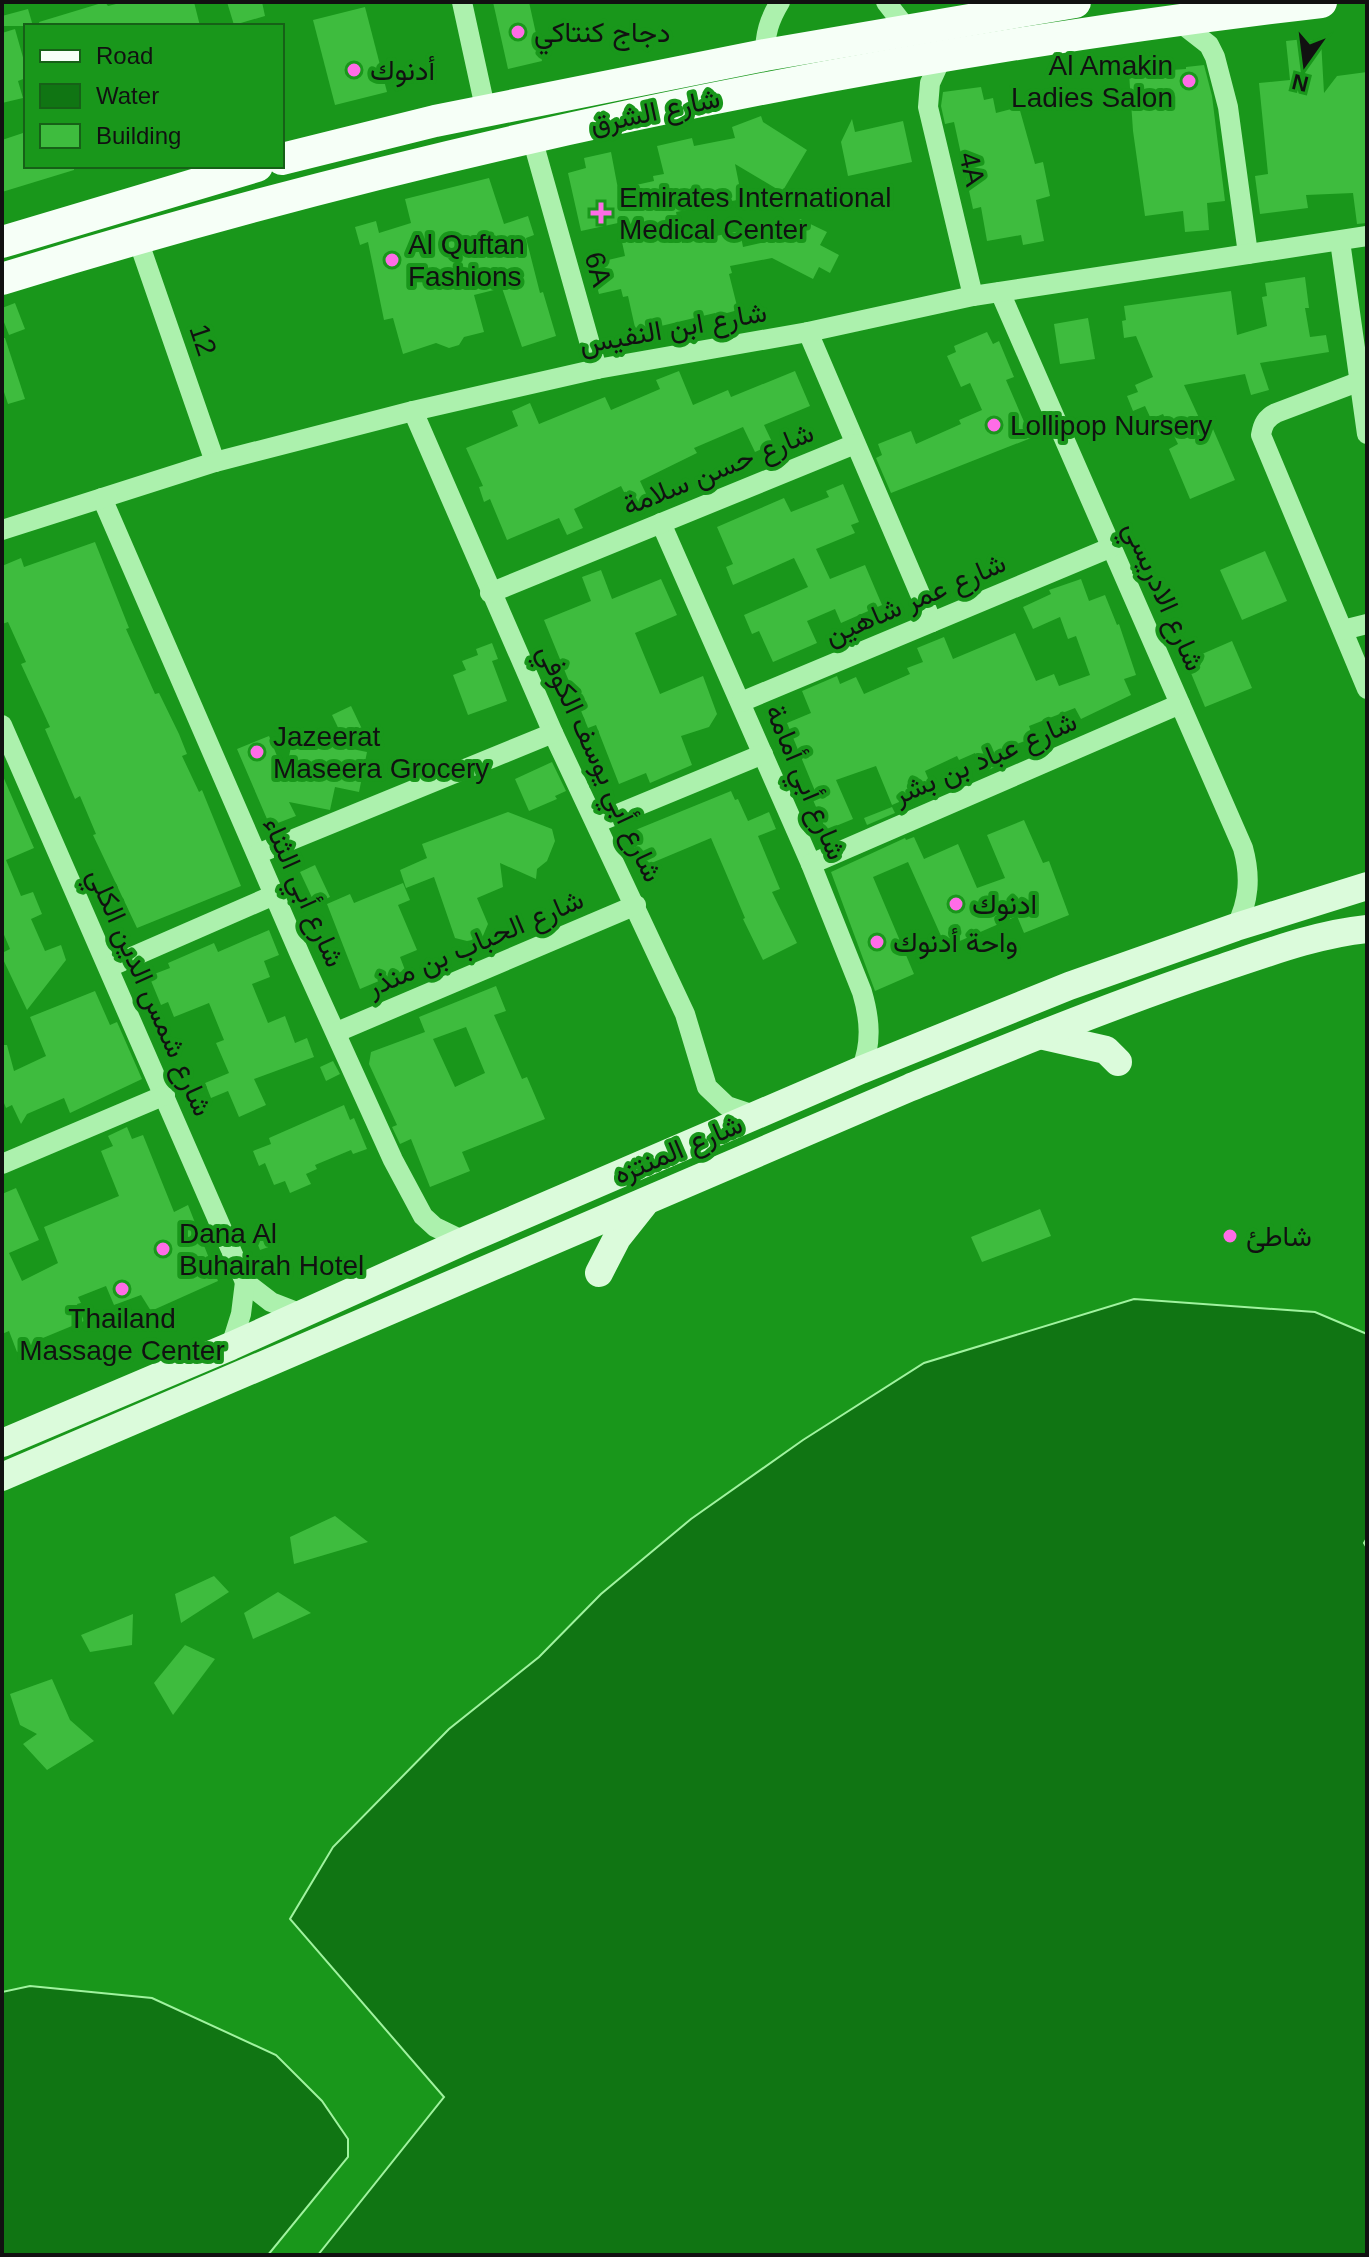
<svg xmlns="http://www.w3.org/2000/svg" width="1369" height="2257" font-family="Helvetica,Vazirmatn,sans-serif">
<style>
.water{fill:#107513;stroke:#a0f39f;stroke-width:2}
.building{fill:#3ebc3e;fill-rule:evenodd}
.lines{fill:none;stroke-linecap:round;stroke-linejoin:round}
.minor{stroke:#acf1ad;stroke-width:20}
.secondary{stroke:#dbfbdb;stroke-width:28}
.primary{stroke:#f6fff7;stroke-width:32}
.poi-dot{fill:#ff6ce7;stroke:#19971b;stroke-width:3}
.labels{text-anchor:middle;dominant-baseline:central;stroke-width:8;stroke-linejoin:round;paint-order:stroke}
.poi-label{font-size:28px;fill:#111;stroke:#19971b;text-anchor:start}
.street-label{font-size:28px;fill:#111;stroke:#19971b}
</style>
<rect width="100%" height="100%" fill="#19971b"/>
<!-- water -->
<g class="water">
<polygon points="1134,1299 1315,1312 1367,1334 1367,1538 1364,1543 1367,1548 1367,2255 318,2255 444,2097 290,1919 333,1847 449,1729 539,1657 601,1594 691,1519 803,1440 924,1363"/>
<polygon points="30,1986 152,1998 276,2055 322,2101 348,2139 348,2157 268,2255 2,2255 2,1992"/>
</g>
<!-- building -->
<g class="building">
<polygon points="105,2 108,6 124,2 194,2 200,26 40,26 39,22"/>
<polygon points="227,2 262,2 265,16 234,25"/>
<polygon points="493,2 529,2 542,61 508,69"/>
<polygon points="365,7 387,92 335,105 313,20"/>
<polygon points="28,9 33,26 2,26 2,16"/>
<polygon points="15,29 26,68 26,78 18,81 23,98 2,103 2,33"/>
<polygon points="1304,39 1304,41 1321,40 1324,93 1337,76 1367,72 1367,223 1357,224 1353,193 1306,195 1308,208 1260,214 1255,176 1268,174 1259,83 1290,80 1286,41"/>
<polygon points="1204,65 1212,96 1225,201 1207,203 1209,230 1185,232 1183,211 1145,216 1133,131 1129,73 1186,69 1186,67"/>
<polygon points="981,87 984,100 993,98 996,113 1019,107 1035,164 1043,162 1050,196 1036,200 1044,241 1023,245 1021,235 987,241 981,207 973,209 954,122 945,124 941,106 943,92"/>
<polygon points="761,116 763,122 807,150 782,192 735,164 742,199 676,212 682,243 740,231 743,247 769,241 778,225 793,233 800,219 827,232 820,245 839,255 830,273 819,267 813,279 772,258 730,266 732,273 729,274 738,310 716,316 715,313 636,332 628,296 623,297 621,289 599,294 591,264 625,256 618,223 581,231 568,173 586,168 584,158 611,152 618,189 654,181 653,176 664,174 657,146 692,138 694,146 735,138 732,127"/>
<polygon points="852,119 855,132 903,121 912,162 848,176 841,142"/>
<polygon points="26,132 26,166 74,166 74,170 2,192 2,140"/>
<polygon points="489,178 504,224 528,216 534,235 526,238 540,293 543,292 556,336 522,347 502,288 474,295 484,332 464,337 459,345 449,348 436,343 403,354 393,318 384,320 368,242 360,245 355,227 376,221 379,233 411,223 405,199"/>
<polygon points="1305,277 1309,308 1305,308 1310,337 1326,335 1329,352 1260,363 1269,390 1251,395 1245,374 1184,385 1206,433 1213,429 1235,480 1190,499 1169,449 1178,444 1163,414 1151,419 1145,406 1133,411 1127,396 1138,392 1135,385 1153,377 1136,336 1124,338 1122,321 1126,320 1124,306 1231,291 1237,335 1267,326 1262,297 1267,296 1265,283"/>
<polygon points="15,303 25,329 9,335 2,317 2,308"/>
<polygon points="1088,318 1095,359 1060,364 1054,324"/>
<polygon points="987,332 993,344 999,341 1014,377 1006,380 1031,438 891,493 876,458 882,455 878,444 911,431 916,444 961,424 959,420 982,410 970,383 961,387 947,356 956,352 954,346"/>
<polygon points="2,338 5,338 25,399 8,404 2,386"/>
<polygon points="679,371 693,405 728,390 731,397 795,371 810,406 764,425 773,444 755,452 743,427 694,448 697,453 640,481 648,498 631,506 621,486 574,509 583,528 567,535 559,518 507,540 490,499 484,502 479,487 483,486 466,448 518,426 512,411 530,403 539,424 605,397 611,410 660,389 656,380"/>
<polygon points="843,484 859,522 851,525 855,533 816,549 830,579 865,565 882,605 841,623 835,609 807,621 817,643 773,662 759,631 752,634 744,615 808,587 794,558 733,585 726,567 733,564 717,527 784,498 791,512 829,497 826,491"/>
<polygon points="95,542 129,628 126,629 155,694 159,693 179,734 187,754 182,756 199,792 202,790 241,886 137,928 93,835 96,834 80,796 75,799 45,729 50,727 21,664 26,662 8,622 2,624 2,566 21,558 24,567"/>
<polygon points="1265,551 1287,601 1242,620 1220,570"/>
<polygon points="601,570 612,599 661,579 677,615 635,633 660,694 703,676 717,714 709,727 681,736 692,765 650,783 646,773 619,784 596,725 588,728 544,620 591,601 582,577"/>
<polygon points="1081,579 1089,601 1105,595 1117,625 1119,624 1136,675 1124,679 1131,695 1081,719 1075,708 1029,726 1033,738 995,752 1001,764 984,772 975,753 959,760 957,756 925,771 932,788 892,805 876,766 836,780 853,819 826,830 810,793 815,791 787,723 811,713 802,691 837,676 840,684 856,677 864,694 910,674 907,668 923,662 917,648 944,637 953,659 1015,633 1036,681 1054,674 1059,686 1090,675 1076,636 1068,639 1060,617 1033,629 1023,607 1051,594 1049,590"/>
<polygon points="1232,641 1252,688 1205,707 1186,661"/>
<polygon points="492,643 498,659 492,661 507,701 468,715 453,675 466,670 462,661 478,655 476,649"/>
<polygon points="351,706 362,729 343,738 332,715"/>
<polygon points="269,736 285,776 293,737 367,752 359,792 335,787 330,810 289,802 296,816 270,826 237,749"/>
<polygon points="552,762 566,791 555,796 557,799 529,811 515,779"/>
<polygon points="2,774 34,848 6,860 21,896 33,892 42,914 31,919 45,951 61,945 66,960 27,1010 2,957 2,953 10,949 2,930"/>
<polygon points="731,791 735,800 738,799 748,821 769,812 776,829 758,836 780,889 772,892 797,943 763,960 743,919 745,918 711,838 642,867 628,833"/>
<polygon points="892,807 895,813 867,825 864,818"/>
<polygon points="508,812 552,829 555,841 547,861 537,869 536,879 500,863 503,887 477,898 488,924 482,938 467,941 455,938 434,877 406,888 400,870 427,858 422,844"/>
<polygon points="1024,820 1043,863 1049,861 1069,915 1024,933 1017,916 946,947 908,862 873,877 914,974 875,991 831,872 905,838 906,840 914,837 924,859 958,844 977,888 1005,878 987,835"/>
<polygon points="315,865 330,897 315,904 300,872"/>
<polygon points="403,883 410,900 398,905 417,950 400,957 405,970 360,989 327,904 350,894 354,903"/>
<polygon points="269,930 279,955 264,961 270,977 252,984 268,1023 285,1016 295,1043 307,1038 314,1057 254,1079 266,1105 239,1117 228,1091 211,1098 205,1083 229,1073 216,1043 224,1040 209,1003 174,1017 168,1002 161,1005 149,976 170,968 168,963 175,960 214,943 218,952"/>
<path d="M496,986L506,1011L494,1015L522,1079L527,1077L545,1119L462,1152L470,1171L430,1187L411,1139L400,1144L392,1127L397,1125L369,1064L371,1052L425,1032L419,1017ZM466,1027L485,1073L455,1087L433,1039Z"/>
<polygon points="95,991 110,1025 117,1022 142,1079 70,1113 64,1098 27,1114 21,1124 12,1105 6,1108 2,1098 2,1045 7,1045 14,1071 46,1056 30,1017"/>
<polygon points="333,1061 340,1074 326,1081 320,1067"/>
<polygon points="344,1105 350,1120 354,1118 367,1149 353,1154 351,1150 315,1165 317,1169 306,1174 311,1184 290,1193 285,1181 274,1185 265,1163 259,1166 253,1151 271,1144 269,1138"/>
<polygon points="127,1127 132,1139 143,1135 174,1212 188,1205 218,1281 151,1311 141,1295 114,1305 106,1286 78,1297 81,1303 77,1304 84,1321 38,1340 39,1343 17,1352 9,1331 2,1334 2,1194 16,1188 39,1240 9,1253 22,1281 58,1263 44,1227 119,1196 101,1151 113,1146 108,1136"/>
<polygon points="1040,1209 1051,1236 982,1262 971,1237"/>
<polygon points="270,1229 277,1244 260,1250 254,1235"/>
<polygon points="335,1516 368,1542 294,1564 290,1537"/>
<polygon points="214,1576 229,1592 181,1623 175,1594"/>
<polygon points="278,1592 311,1613 253,1639 244,1613"/>
<polygon points="133,1614 132,1645 90,1652 81,1635"/>
<polygon points="185,1645 215,1659 173,1715 154,1683"/>
<polygon points="52,1679 70,1720 94,1741 47,1770 23,1744 37,1734 20,1725 10,1694"/>
</g>
<g class="lines">
<!-- minor -->
<g class="minor">
<polyline points="462,2 486,112"/>
<polyline points="886,2 907,29"/>
<polyline points="1177,20 1209,45 1215,57 1228,107 1248,254"/>
<path d="M765,55C765,34 769,20 780,2"/>
<polyline points="942,57 930,83 928,107 973,296"/>
<polyline points="532,138 597,369"/>
<polyline points="137,237 215,462"/>
<polyline points="1340,241 1367,434"/>
<path d="M1000,292L1243,848C1251,877 1249,901 1236,927"/>
<polyline points="808,332 932,622"/>
<path d="M1358,382L1276,413C1266,418 1263,424 1261,435L1367,689"/>
<polyline points="413,411 553,733 685,1014 707,1087 727,1106 757,1116"/>
<polyline points="102,498 301,957 393,1160 423,1216 435,1227 464,1241"/>
<path d="M661,523L811,864L862,992C870,1019 872,1044 861,1070"/>
<polyline points="2,530 215,462 413,411 597,369 808,332 973,296 1367,236"/>
<polyline points="490,593 855,444"/>
<polyline points="1343,630 1367,624"/>
<polyline points="741,702 1112,547"/>
<polyline points="2,725 245,1282 271,1302 302,1314"/>
<polyline points="596,823 763,754"/>
<polyline points="257,854 553,733"/>
<polyline points="811,864 1180,704"/>
<polyline points="109,967 274,895"/>
<polyline points="337,1032 636,905"/>
<polyline points="2,1164 165,1095"/>
<polyline points="231,1346 241,1314 245,1282"/>
</g>
<!-- secondary -->
<g class="secondary">
<polyline points="1040,1035 1106,1050 1118,1062"/>
<polyline points="599,1273 617,1238 644,1204"/>
<polyline points="2,1443 231,1346 464,1241 861,1070 1069,986 1236,927 1367,886"/>
<path d="M2,1477L909,1088C1012,1046 1114,1004 1219,969C1267,953 1317,934 1367,929"/>
</g>
<!-- primary -->
<g class="primary">
<polyline points="282,159 435,121 765,55 1075,2"/>
<polyline points="2,242 257,166"/>
<path d="M2,279C432,146 874,55 1321,2"/>
</g>
</g>
<!-- markers -->
<g class="poi-dot">
<circle cx="518" cy="32" r="8"/>
<circle cx="354" cy="70" r="8"/>
<circle cx="1189" cy="81" r="8"/>
<path d="M597 201h8v8h8v8h-8v8h-8v-8h-8v-8h8z"/>
<circle cx="392" cy="260" r="8"/>
<circle cx="994" cy="425" r="8"/>
<circle cx="257" cy="752" r="8"/>
<circle cx="956" cy="904" r="8"/>
<circle cx="877" cy="942" r="8"/>
<circle cx="1230" cy="1236" r="8"/>
<circle cx="163" cy="1249" r="8"/>
<circle cx="122" cy="1289" r="8"/>
</g>
<g class="labels">
<!-- poi labels -->
<g class="poi-label">
<text x="534" y="32">دجاج كنتاكي</text>
<text x="1173" y="65" text-anchor="end">Al Amakin<tspan x="1173" dy="32">Ladies Salon</tspan></text>
<text x="370" y="70">أدنوك</text>
<text x="619" y="197">Emirates International<tspan x="619" dy="32">Medical Center</tspan></text>
<text x="408" y="244">Al Quftan<tspan x="408" dy="32">Fashions</tspan></text>
<text x="1010" y="425">Lollipop Nursery</text>
<text x="273" y="736">Jazeerat<tspan x="273" dy="32">Maseera Grocery</tspan></text>
<text x="972" y="904">ادنوك</text>
<text x="893" y="942">واحة أدنوك</text>
<text x="179" y="1233">Dana Al<tspan x="179" dy="32">Buhairah Hotel</tspan></text>
<text x="1246" y="1236">شاطئ</text>
<text x="122" y="1318" text-anchor="middle">Thailand<tspan x="122" dy="32">Massage Center</tspan></text>
</g>
<!-- street labels -->
<g class="street-label">
<text transform="translate(655 111) rotate(-12)">شارع الشرق</text>
<text transform="translate(972 169) rotate(77)">4A</text>
<text transform="translate(598 269) rotate(74)">6A</text>
<text transform="translate(673 328) rotate(-10)">شارع ابن النفيس</text>
<text transform="translate(203 340) rotate(71)">12</text>
<text transform="translate(718 469) rotate(-22)">شارع حسن سلامة</text>
<text transform="translate(1164 596) rotate(66)">شارع الادريسي</text>
<text transform="translate(915 599) rotate(-23)">شارع عمر شاهين</text>
<text transform="translate(985 758) rotate(-23)">شارع عباد بن بشر</text>
<text transform="translate(600 763) rotate(65)">شارع أبي يوسف الكوفي</text>
<text transform="translate(806 782) rotate(67)">شارع أبي أمامة</text>
<text transform="translate(304 892) rotate(66)">شارع أبي الثناء</text>
<text transform="translate(475 943) rotate(-23)">شارع الحباب بن منذر</text>
<text transform="translate(150 992) rotate(66)">شارع شمس الدين الكلي</text>
<text transform="translate(678 1149) rotate(-23)">شارع المنتزه</text>
</g>
</g>
<!-- border -->
<rect width="1369" height="2257" fill="none" stroke="#111111" stroke-width="8"/>
<!-- legend -->
<rect x="24" y="24" width="260" height="144" fill="#19971b" stroke="#166117" stroke-width="2"/>
<rect x="40" y="50" width="40" height="12" fill="#f6fff7" stroke="#166117" stroke-width="2"/>
<text x="96" y="64" font-size="24" fill="#111111">Road</text>
<rect x="40" y="84" width="40" height="24" fill="#107513" stroke="#166117" stroke-width="2"/>
<text x="96" y="104" font-size="24" fill="#111111">Water</text>
<rect x="40" y="124" width="40" height="24" fill="#3ebc3e" stroke="#166117" stroke-width="2"/>
<text x="96" y="144" font-size="24" fill="#111111">Building</text>
<!-- north arrow -->
<g transform="translate(1305 64) rotate(194)" stroke="#19971b" stroke-width="6" paint-order="stroke">
<path d="M0-6L14 30L0 20L-14 30Z" fill="#111111"/>
<text y="-12" font-size="22" font-weight="bold" text-anchor="middle" fill="#111111">N</text>
</g>
</svg>
